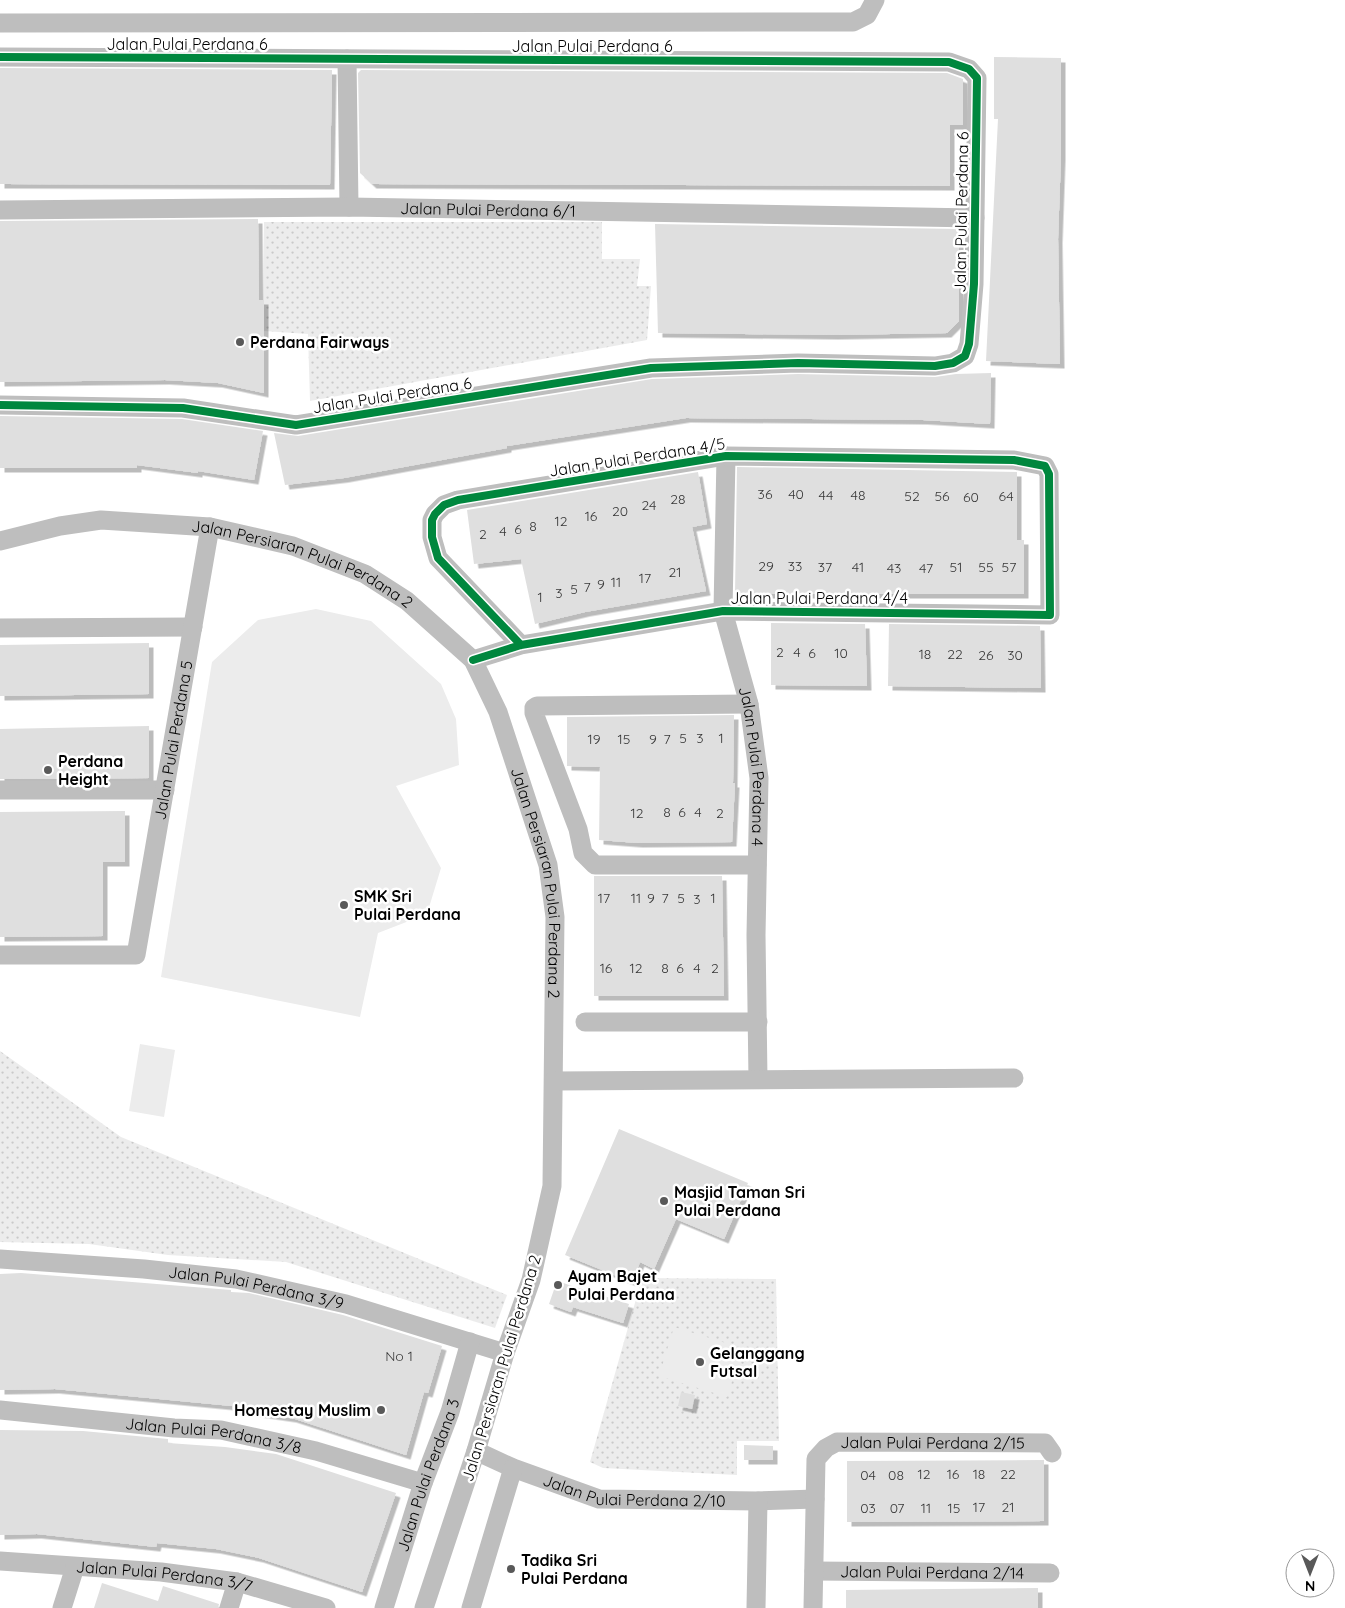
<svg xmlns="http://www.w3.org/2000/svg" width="1345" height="1608" font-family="Quicksand,sans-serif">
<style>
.green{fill:url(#green-dots)}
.pitch{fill:#ececec}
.building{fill:#dfdfdf;filter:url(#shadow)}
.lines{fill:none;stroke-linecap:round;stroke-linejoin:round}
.minor{stroke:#bebebe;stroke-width:19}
.cycleway-casing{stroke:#fff;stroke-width:11}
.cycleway{stroke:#00873e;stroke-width:8}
.poi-dot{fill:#595959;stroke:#fff;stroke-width:2}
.labels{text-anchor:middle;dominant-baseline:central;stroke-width:5;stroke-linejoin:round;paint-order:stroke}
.number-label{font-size:14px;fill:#383838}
.street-label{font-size:16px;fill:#000;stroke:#fff}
.poi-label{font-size:16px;font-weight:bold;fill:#000;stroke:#fff;text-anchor:start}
</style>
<defs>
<pattern id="green-dots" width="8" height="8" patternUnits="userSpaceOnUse" patternTransform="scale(1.25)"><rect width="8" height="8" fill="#ececec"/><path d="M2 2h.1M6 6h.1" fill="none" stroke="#c9c9c9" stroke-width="1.8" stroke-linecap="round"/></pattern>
<filter id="shadow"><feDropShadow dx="4.5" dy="4.5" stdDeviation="0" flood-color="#0004"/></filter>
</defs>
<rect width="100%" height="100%" fill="#fff"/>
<!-- green -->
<g class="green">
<polygon points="264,222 602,222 602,259 640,259 637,286 651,286 647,340 310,401 308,334 264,331"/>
<polygon points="0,1051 121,1137 507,1295 495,1328 286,1262 168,1255 89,1244 0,1242"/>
<polygon points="642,1278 776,1279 779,1441 737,1441 737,1475 603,1468 590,1462"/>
</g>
<!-- pitch -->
<g class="pitch">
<polygon points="316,609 371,621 441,684 456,719 459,765 396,786 441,868 427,914 378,933 360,1017 161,977 212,662 258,620"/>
<polygon points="140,1044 175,1050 164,1117 129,1111"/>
<polygon points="674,1327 742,1348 727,1397 659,1376"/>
</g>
<!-- building -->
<g class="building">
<polygon points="994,57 1061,58 1061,156 1058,239 1060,364 986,361 998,119 994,119"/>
<polygon points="0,68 332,70 330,185 0,184"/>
<polygon points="361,70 947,73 963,79 963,125 950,125 950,186 372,184 360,173 358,73"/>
<polygon points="258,219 259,300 264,300 264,393 218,383 165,380 0,382 0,221"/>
<polygon points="655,224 959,229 959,321 947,333 834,335 658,333"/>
<polygon points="991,373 990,424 923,420 686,418 507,446 507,448 344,478 285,485 274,433 298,436 652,379 798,374 935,377 956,374"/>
<polygon points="0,416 182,419 263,431 254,480 198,471 198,473 137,465 137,468 0,468"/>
<polygon points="737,467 1017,472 1017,540 1024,540 1024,594 735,594"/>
<polygon points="698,472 707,524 692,527 706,591 585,612 535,624 521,559 474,564 467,510"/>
<polygon points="771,623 865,624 867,686 771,685"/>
<polygon points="889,624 1040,626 1041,688 888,686"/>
<polygon points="149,643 149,694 0,696 0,645"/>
<polygon points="734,715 733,783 735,783 732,842 638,843 599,840 600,767 567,766 567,717"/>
<polygon points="149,726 149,778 0,779 0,729"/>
<polygon points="125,811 125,862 103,862 103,936 0,937 0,812"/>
<polygon points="594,876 722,876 724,996 594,996"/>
<polygon points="619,1129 748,1183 724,1239 676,1219 654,1269 640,1262 632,1282 565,1255"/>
<polygon points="21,1273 231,1290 231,1292 249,1293 343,1315 442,1346 428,1393 424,1392 406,1455 292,1418 232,1409 232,1406 55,1389 0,1390 0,1274"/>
<polygon points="557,1281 629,1304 623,1323 573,1307 571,1312 549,1304"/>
<polygon points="681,1392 695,1395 692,1409 678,1406"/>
<polygon points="0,1430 83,1431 168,1439 168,1443 225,1447 276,1454 396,1493 362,1592 259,1558 216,1549 157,1543 156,1547 37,1534 0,1535"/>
<polygon points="744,1445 773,1446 773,1460 744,1460"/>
<polygon points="847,1461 1044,1460 1044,1521 847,1522"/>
<polygon points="102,1583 158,1601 163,1586 219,1604 218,1608 94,1608"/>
<polygon points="1038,1588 1038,1608 846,1608 846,1590"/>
</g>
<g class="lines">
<!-- minor -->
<g class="minor">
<polyline points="0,23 853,22 867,15 875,0"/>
<polyline points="0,57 949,62 969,69 977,78 974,284 969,344 965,356 953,363 935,366 798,363 651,368 296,425 183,408 0,405"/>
<polyline points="347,59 349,207"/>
<path id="s1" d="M0,210L349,207L975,218"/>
<path id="s2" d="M726,456L723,611L749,704L759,778L756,935L758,1079"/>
<path id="s3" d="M0,541L60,526L101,520L210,527L293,546L365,574L407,601L473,660L498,712L548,865L555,917L552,1186L531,1280L505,1353L476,1451L424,1608"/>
<polyline points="0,628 193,627"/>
<polyline points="473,660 521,645 723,611 1050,615 1049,474 1045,466 1014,460 726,456 458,500 444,505 435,514 432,520 432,537 438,558 521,645"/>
<polyline points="749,704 537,706 534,708 534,713 578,829 583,853 595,865 757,865"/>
<polyline points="0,790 165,790"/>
<path id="s4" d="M0,955H136L210,527"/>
<polyline points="585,1022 758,1022"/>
<polyline points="554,1081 1014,1078"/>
<path id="s5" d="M0,1259L144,1269L236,1279L346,1304L505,1353"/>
<path id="s6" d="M0,1410L174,1428L221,1430L316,1451L423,1483"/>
<path id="s7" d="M476,1451L513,1468L599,1499L758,1501L815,1499"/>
<path id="s8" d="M0,1561L161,1572L237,1582L326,1608"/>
<path id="s9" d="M814,1571L1050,1573"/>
<polyline points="62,1608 75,1567"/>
<polyline points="229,1608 237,1582"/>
<path id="s10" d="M384,1608L423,1483L450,1412L470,1342"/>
<polyline points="471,1608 513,1468"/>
<polyline points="756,1608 758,1501"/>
<path id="s11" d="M813,1608L816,1459L826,1448L837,1442L1045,1443L1052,1453"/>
</g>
<defs>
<g id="cycleway">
<polyline points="0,57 949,62 969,69 977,78 974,284 969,344 965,356 953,363 935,366 798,363 651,368 296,425 183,408 0,405"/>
<polyline points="473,660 521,645 723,611 1050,615 1049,474 1045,466 1014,460 726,456 458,500 444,505 435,514 432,520 432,537 438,558 521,645"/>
</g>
</defs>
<!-- cycleway casing -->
<use href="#cycleway" class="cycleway-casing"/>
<!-- cycleway -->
<use href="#cycleway" class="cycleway"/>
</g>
<!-- markers -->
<g class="poi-dot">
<circle cx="240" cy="342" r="5"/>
<circle cx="48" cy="770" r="5"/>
<circle cx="344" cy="905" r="5"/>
<circle cx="664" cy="1201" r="5"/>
<circle cx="558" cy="1285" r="5"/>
<circle cx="700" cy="1362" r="5"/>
<circle cx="381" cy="1410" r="5"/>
<circle cx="511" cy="1569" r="5"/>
</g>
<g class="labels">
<!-- number labels -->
<g class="number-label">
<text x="765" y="494">36</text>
<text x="796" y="494">40</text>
<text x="826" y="495">44</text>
<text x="858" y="495">48</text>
<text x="912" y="496">52</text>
<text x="942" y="496">56</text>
<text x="1006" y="496">64</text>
<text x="971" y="497">60</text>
<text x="678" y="499">28</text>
<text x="649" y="505">24</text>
<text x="620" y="511">20</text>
<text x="591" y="516">16</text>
<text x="561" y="521">12</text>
<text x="533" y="526">8</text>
<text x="518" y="529">6</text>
<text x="503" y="531">4</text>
<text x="483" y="534">2</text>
<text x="766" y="566">29</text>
<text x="795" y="566">33</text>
<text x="825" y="567">37</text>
<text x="858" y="567">41</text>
<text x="956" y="567">51</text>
<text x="986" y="567">55</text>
<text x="1009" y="567">57</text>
<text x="894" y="568">43</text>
<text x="926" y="568">47</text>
<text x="675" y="572">21</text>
<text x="645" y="578">17</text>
<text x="616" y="582">11</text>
<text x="601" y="584">9</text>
<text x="587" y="587">7</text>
<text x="574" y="589">5</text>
<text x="559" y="593">3</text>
<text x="540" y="597">1</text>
<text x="780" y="652">2</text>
<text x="797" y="652">4</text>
<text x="812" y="653">6</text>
<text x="841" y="653">10</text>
<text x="925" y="654">18</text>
<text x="955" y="654">22</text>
<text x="986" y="655">26</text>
<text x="1015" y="655">30</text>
<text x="683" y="738">5</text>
<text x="700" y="738">3</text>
<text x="721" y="738">1</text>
<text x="594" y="739">19</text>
<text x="624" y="739">15</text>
<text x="653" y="739">9</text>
<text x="667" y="739">7</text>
<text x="667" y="812">8</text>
<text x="682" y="812">6</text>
<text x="698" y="812">4</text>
<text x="637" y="813">12</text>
<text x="720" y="813">2</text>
<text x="604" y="898">17</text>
<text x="636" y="898">11</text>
<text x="651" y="898">9</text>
<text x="665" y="898">7</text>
<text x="681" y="898">5</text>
<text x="713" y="898">1</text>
<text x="697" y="899">3</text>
<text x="606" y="968">16</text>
<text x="636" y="968">12</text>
<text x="665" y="968">8</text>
<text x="680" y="968">6</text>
<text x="697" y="968">4</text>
<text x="715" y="968">2</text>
<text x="399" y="1356">No 1</text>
<text x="924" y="1474">12</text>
<text x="953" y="1474">16</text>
<text x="979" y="1474">18</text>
<text x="1008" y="1474">22</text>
<text x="868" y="1475">04</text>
<text x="896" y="1475">08</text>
<text x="979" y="1507">17</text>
<text x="1008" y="1507">21</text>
<text x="868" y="1508">03</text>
<text x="897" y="1508">07</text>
<text x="926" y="1508">11</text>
<text x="954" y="1508">15</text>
</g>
<!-- street labels -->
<g class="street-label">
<text x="187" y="44">Jalan Pulai Perdana 6</text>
<text x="592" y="46">Jalan Pulai Perdana 6</text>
<text stroke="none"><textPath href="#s1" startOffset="488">Jalan Pulai Perdana 6/1</textPath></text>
<text transform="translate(961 212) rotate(-89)">Jalan Pulai Perdana 6</text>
<text transform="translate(392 395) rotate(-9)">Jalan Pulai Perdana 6</text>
<text transform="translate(637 457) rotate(-9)">Jalan Pulai Perdana 4/5</text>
<text stroke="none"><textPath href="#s3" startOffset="312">Jalan Persiaran Pulai Perdana 2</textPath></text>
<text x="819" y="598">Jalan Pulai Perdana 4/4</text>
<text stroke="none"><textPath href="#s4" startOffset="354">Jalan Pulai Perdana 5</textPath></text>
<text stroke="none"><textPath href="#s2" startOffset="314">Jalan Pulai Perdana 4</textPath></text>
<text stroke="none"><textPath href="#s3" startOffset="748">Jalan Persiaran Pulai Perdana 2</textPath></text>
<text stroke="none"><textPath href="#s5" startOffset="258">Jalan Pulai Perdana 3/9</textPath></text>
<text transform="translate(501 1368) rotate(-73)">Jalan Persiaran Pulai Perdana 2</text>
<text stroke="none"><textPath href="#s6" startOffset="215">Jalan Pulai Perdana 3/8</textPath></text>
<text stroke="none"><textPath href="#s11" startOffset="272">Jalan Pulai Perdana 2/15</textPath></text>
<text stroke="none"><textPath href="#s10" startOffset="140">Jalan Pulai Perdana 3</textPath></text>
<text stroke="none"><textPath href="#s7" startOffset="166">Jalan Pulai Perdana 2/10</textPath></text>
<text stroke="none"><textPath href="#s9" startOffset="118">Jalan Pulai Perdana 2/14</textPath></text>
<text stroke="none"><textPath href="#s8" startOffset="165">Jalan Pulai Perdana 3/7</textPath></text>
</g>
<!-- poi labels -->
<g class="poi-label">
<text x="250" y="342">Perdana Fairways</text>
<text x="58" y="761">Perdana<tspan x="58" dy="18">Height</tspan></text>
<text x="354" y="896">SMK Sri<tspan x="354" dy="18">Pulai Perdana</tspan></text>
<text x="674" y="1192">Masjid Taman Sri<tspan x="674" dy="18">Pulai Perdana</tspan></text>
<text x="568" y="1276">Ayam Bajet<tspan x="568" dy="18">Pulai Perdana</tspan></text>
<text x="710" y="1353">Gelanggang<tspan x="710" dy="18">Futsal</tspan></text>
<text x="371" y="1410" text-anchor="end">Homestay Muslim</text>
<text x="521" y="1560">Tadika Sri<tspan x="521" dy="18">Pulai Perdana</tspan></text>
</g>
</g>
<!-- north arrow -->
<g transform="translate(1310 1573) rotate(180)"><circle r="24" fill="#ffffff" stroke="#999999"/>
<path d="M0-4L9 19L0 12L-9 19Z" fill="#595959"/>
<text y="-8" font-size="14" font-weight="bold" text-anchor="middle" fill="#000000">N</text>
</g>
</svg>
